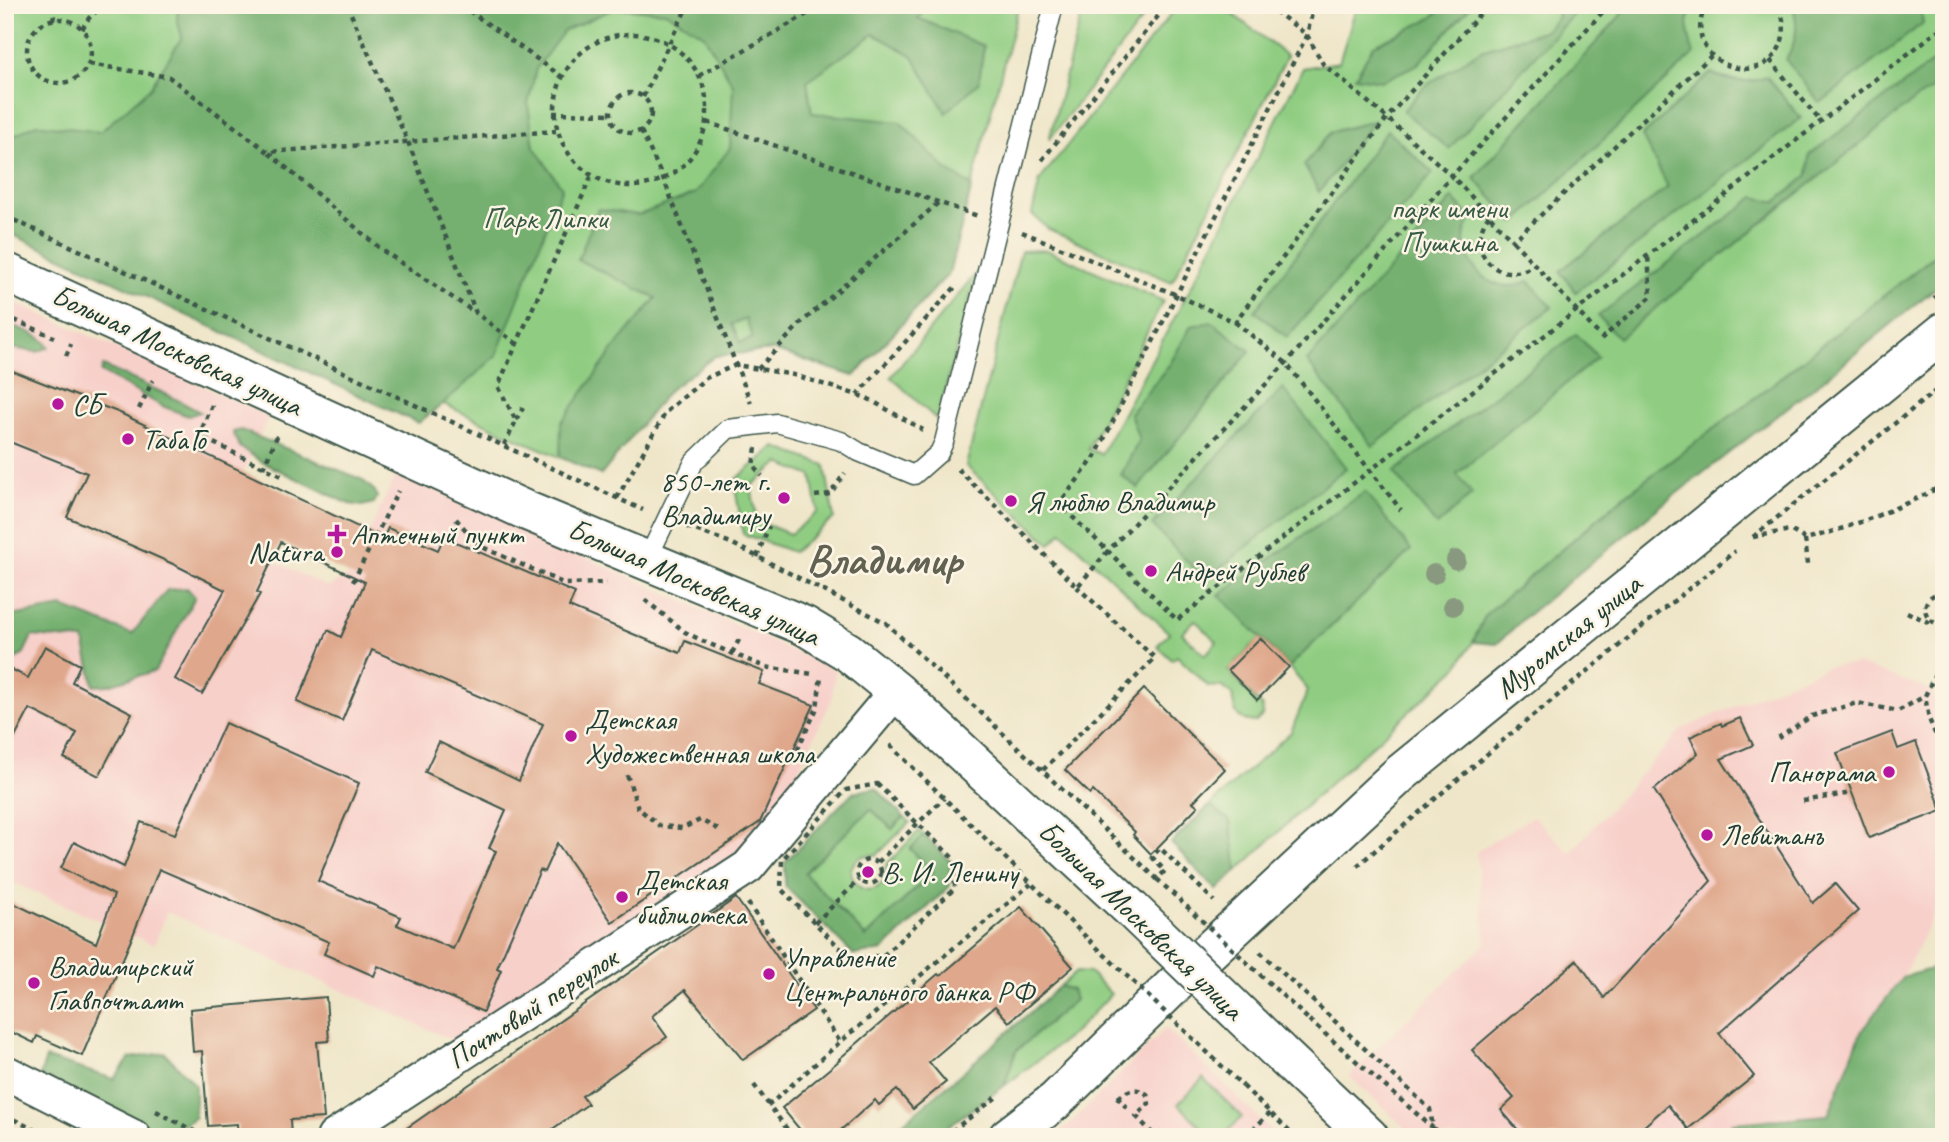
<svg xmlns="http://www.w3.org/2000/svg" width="1949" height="1142" font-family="Caveat,sans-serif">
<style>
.built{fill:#f7d0ca}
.green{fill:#90cd82;stroke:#58855b;stroke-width:2;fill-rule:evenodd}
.forest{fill:#74b070;stroke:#4a7652;stroke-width:2;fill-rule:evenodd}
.building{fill:#dfa88c}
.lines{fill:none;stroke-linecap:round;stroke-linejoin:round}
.service-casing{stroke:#3e564a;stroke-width:21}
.minor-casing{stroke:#3e564a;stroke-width:37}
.primary-casing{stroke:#3e564a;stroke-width:42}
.path{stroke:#3e564a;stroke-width:4.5;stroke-dasharray:5 5;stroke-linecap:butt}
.service{stroke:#fff;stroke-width:18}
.minor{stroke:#fff;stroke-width:33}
.primary{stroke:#fff;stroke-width:38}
.primary-bridge-casing{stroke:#3e564a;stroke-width:42;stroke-linecap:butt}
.path-bridge{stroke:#3e564a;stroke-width:4.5;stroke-dasharray:5 5;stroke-linecap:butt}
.primary-bridge{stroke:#fff;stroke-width:38}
.tree{fill:#899980}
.poi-dot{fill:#b5179e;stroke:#fcf5e5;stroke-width:2.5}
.labels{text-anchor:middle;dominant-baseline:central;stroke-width:5;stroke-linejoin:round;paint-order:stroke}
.park-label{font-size:30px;fill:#365a44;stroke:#fcf5e5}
.street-label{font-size:30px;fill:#1f3d34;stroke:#fcf5e5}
.poi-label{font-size:30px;fill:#1f3d34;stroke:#fcf5e5;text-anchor:start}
.town-label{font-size:44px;font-weight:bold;fill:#626253;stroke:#fcf5e5}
</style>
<rect width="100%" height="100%" fill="#fcf5e5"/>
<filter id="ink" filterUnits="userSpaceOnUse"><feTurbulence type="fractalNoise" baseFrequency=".0143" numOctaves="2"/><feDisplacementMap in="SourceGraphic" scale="14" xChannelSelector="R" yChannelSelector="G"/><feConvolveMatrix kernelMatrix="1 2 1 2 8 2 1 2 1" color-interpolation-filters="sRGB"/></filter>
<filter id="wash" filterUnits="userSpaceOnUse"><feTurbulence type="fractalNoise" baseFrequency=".00686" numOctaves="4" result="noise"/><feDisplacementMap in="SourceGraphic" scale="28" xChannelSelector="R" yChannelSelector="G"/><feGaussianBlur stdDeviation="1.57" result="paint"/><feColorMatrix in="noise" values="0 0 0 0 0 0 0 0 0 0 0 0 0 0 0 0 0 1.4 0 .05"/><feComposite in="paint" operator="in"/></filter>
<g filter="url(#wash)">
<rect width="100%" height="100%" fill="#efe6c9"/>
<!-- built -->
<g class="built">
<polygon points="5,298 269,416 217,528 248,549 328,587 349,576 397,472 835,670 832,699 769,832 463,1045 167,912 154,945 5,879"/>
<polygon points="1858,664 1932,691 1944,726 1944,894 1903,977 1862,1030 1828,1115 1733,1123 1746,1137 1415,1137 1349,1076 1486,943 1476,852 1533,816 1570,853 1682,729 1829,666"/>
<polygon points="1166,1028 1278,1137 1052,1137 1072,1122"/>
</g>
<!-- green -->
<g class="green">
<polygon points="5,5 1019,5 949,273 854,376 773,350 715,356 669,390 601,475 509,435 5,195"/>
<polygon points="1084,5 1153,5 1049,140"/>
<polygon points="1178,5 1221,5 1287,56 1172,282 1048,229 1032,214 1040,180"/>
<path d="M1357,5H1944V248L1764,391L1627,494L1486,614L1473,642L1455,670L1324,789L1237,871L1230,821L1210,805L1291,732L1308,690L1289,667L1260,638L1228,670L1262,707L1263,715L1256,722C1236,721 1234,712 1232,694L1222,687L1208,686L1177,656L1172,660L1157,646L1169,633L1062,532L1050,544L966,466L1021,251L1047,250L1163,301L1088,449L1101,454L1190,289L1303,68L1339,62ZM1195,620L1217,642L1205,655L1182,633Z"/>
<polygon points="977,272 937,420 891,377"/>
<path d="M775,447L825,465L834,518L793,552L743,534L734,481ZM779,463L812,476L818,512L790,534L757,521L751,486Z"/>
<path d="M871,808L892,829L904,817L910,822L877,855C864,854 856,857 851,869C853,900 891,894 886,865L919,831L924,835L911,849L934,871L866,937L804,873Z"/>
<polygon points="1076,972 1090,973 1111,994 1075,1032 1004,1086 1016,1051 1075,1000 1072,990 1060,986"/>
<polygon points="1203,1078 1242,1117 1222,1137 1211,1137 1178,1104"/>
</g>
<!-- forest -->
<g class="forest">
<path d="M178,5H928L918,18L984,46L979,82L946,113L912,55L874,34L807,81L812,113L900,122L947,170L972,186L949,273L854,376L773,350L715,356L669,390L601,475L560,457L561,423L616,346L656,298L578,260L598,209L639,215L696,193L730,148L733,85L704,35L665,12L615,8L564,31L536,69L528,104L534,147L562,188L496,356L443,404L418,423L5,231V140L36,124L100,132L150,88L182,37L177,19ZM746,319L753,338L740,343L732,324Z"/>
<polygon points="1444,5 1472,5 1418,64 1382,81 1355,77 1374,45 1432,18"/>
<polygon points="1556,5 1582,5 1449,149 1403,111 1424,87 1481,50 1546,30 1558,17"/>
<path d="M1630,5H1692C1685,22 1688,38 1694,54L1515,223L1474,178Z"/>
<path d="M1792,5H1920L1923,23L1820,103L1786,60C1796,42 1800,25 1792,5Z"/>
<polygon points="1944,54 1944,82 1913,101 1619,338 1598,316 1755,197 1776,202 1808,175 1809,155"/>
<path d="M1711,73C1730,82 1747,84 1767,77L1801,118L1576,292L1560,271L1668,187L1642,136Z"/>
<polygon points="1374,121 1319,192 1304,165 1331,132"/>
<polygon points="1387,130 1433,173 1287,337 1255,311"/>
<path d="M1453,198L1471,218C1468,225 1464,232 1464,239C1464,258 1478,277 1495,284C1505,288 1519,285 1529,281L1552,307L1373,446L1307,361Z"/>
<polygon points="1944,248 1944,281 1823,380 1663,504 1524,618 1497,644 1473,642 1486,614 1627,494 1764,391"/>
<polygon points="1212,322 1250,351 1138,488 1121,475 1139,440 1130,413 1170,364 1191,326"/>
<path d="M5,324C20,328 41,334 49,347L37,352L5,347Z"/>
<polygon points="1576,334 1598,357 1457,474 1472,494 1437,526 1394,472"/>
<polygon points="103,366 170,396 200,412 188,416 162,406 101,372"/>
<polygon points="1283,388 1346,468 1205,580 1152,525"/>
<polygon points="241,430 361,479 375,491 377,497 374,503 362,506 349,504 262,462 240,447 233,432"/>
<polygon points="1365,492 1411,550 1289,667 1219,595"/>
<polygon points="187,588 195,597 155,671 108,685 94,686 84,640 32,636 23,655 11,661 5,658 5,617 63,607 132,634 167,590"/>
<polygon points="876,788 904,817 892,829 871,809 804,873 866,937 933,872 910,849 924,835 950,861 950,886 883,950 854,955 785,886 785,862 853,792"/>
<polygon points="1210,805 1230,821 1237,871 1217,890 1171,843"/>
<polygon points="1944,965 1944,1137 1746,1137 1732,1123 1828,1115 1862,1030 1903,977"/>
<polygon points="1060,986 1072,990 1075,1000 1016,1051 1004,1086 933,1137 886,1137 949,1084"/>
<polygon points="165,1053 195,1085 195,1117 169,1135 40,1076 46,1058 114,1079 130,1058"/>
</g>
<g id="blocks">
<!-- building -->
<g class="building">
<polygon points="5,368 120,413 383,539 388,528 438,550 444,537 575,593 569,607 645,639 680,653 685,641 764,672 759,684 814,705 760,822 612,922 557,843 544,872 540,870 497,968 501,970 483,1012 378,966 374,976 347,964 324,954 329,942 159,869 133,935 82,1056 37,1036 34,1043 5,1029 5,899 96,943 114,895 61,868 74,842 124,867 141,822 175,834 225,723 359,783 318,881 401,917 397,925 453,949 496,851 489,848 506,810 425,772 439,742 519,781 543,724 372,650 342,721 297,702 328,630 341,637 365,582 281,542 257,592 260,594 202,694 175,679 225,590 173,564 67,517 87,473 5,440"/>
<polygon points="1260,638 1289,667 1257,700 1228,670"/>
<polygon points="45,646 80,665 72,682 132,713 99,776 64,758 77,733 30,709 5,756 5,666 28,678"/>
<polygon points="1144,689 1225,769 1193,802 1198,806 1151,854 1133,835 1135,832 1093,791 1090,794 1065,770"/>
<polygon points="1740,718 1753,745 1721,759 1813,903 1835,884 1858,911 1719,1033 1754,1076 1688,1129 1668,1105 1632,1137 1524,1137 1501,1110 1514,1098 1472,1050 1577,960 1604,998 1711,881 1654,790 1698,753 1690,737 1721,723 1722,726"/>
<polygon points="1892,732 1898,749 1916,742 1942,811 1869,838 1837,753"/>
<polygon points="736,898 814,1010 743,1060 685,990 652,1016 667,1037 582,1096 588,1104 541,1137 394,1137"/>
<polygon points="1021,907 1073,967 1009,1022 995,1006 929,1062 946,1082 913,1109 897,1090 879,1105 875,1100 833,1137 806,1137 782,1108 840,1060 839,1059 938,974 940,976"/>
<polygon points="326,997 329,1041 317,1042 324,1118 290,1120 291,1137 238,1137 237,1124 208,1126 202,1051 193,1052 190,1009"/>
</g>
</g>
</g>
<g filter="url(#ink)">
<use href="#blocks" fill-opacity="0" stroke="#3e564a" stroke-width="2"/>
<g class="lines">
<defs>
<polyline id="service" points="647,560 694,462 728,429 777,423 841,441 859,452 914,475 939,453 944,442 1054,5"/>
<g id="minor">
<polyline points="5,1072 134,1137"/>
<polyline points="334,1137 748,867 896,691"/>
</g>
<g id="primary">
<polyline points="5,272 527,511 805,626 848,652 896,691 1127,905"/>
<polyline points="1277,1050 1369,1137"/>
<polyline points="1008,1137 1055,1101 1205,955 1400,774 1944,332"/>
</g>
</defs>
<!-- service casing -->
<use href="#service" class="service-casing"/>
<!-- minor casing -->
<use href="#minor" class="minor-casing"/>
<!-- primary casing -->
<use href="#primary" class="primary-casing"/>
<!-- path -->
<g class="path">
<polyline points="347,5 408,142 476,313 517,344"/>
<polyline points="461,5 561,76"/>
<polyline points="1267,5 1307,35 1323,64 1387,118 1452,176 1513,241 1711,56"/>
<polyline points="1609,5 1452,176 1286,363 1108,551 1177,620 1944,26"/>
<path d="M1706,5C1676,66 1772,96 1783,36C1785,26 1783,14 1777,5"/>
<polyline points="1940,5 1942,26"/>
<circle cx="59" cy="51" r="32"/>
<polyline points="53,20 56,5"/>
<polyline points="82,29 89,18 103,5"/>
<circle cx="631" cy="110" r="76"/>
<polyline points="1770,60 1821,122"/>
<polyline points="89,64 169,77 268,152 556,131"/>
<polyline points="699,76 823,5"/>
<circle cx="631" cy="113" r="20"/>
<polyline points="643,97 688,5"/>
<polyline points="553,113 612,114"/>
<polyline points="707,122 978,216"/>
<polyline points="641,131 664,180 751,403"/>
<polyline points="269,153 382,250 474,312"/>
<polyline points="1042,160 1167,5"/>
<path d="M1489,215C1463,251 1497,288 1535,265"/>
<polyline points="5,216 643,510"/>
<polyline points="1022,232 1177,295 1235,322 1387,118 1488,5"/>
<polyline points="1513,241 1602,338 1651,297 1648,256"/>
<polyline points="1934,298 1944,290"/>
<polyline points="5,316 54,337"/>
<polyline points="1235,322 1286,363 1401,510"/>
<polyline points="66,356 71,344"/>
<polyline points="758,369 801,323 938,203"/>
<polyline points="857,395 957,285"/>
<polyline points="212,405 199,436 284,477"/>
<polyline points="139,409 153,380"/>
<polyline points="516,420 523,408"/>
<polyline points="504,445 516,421 498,386 591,177"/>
<polyline points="756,448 753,465 762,476"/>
<polyline points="263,468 278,434"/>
<polyline points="958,469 1077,587 1108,551 1059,504 1095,457 1307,35 1314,5"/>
<polyline points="815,496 830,494 845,473"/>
<polyline points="617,498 666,412 706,378 736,365 794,375 867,398 923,430"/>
<polyline points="456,519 480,546 565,584 606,583"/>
<polyline points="687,527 731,543 886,623 1157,879 1165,871 1152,857 1160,848 1214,901"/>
<polyline points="1753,537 1944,384"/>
<path d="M1753,537L1790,530L1805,539C1854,527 1899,508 1944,485"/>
<polyline points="1805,539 1808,564"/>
<polyline points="757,557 769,526"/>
<polyline points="353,582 398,491"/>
<path d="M1944,592C1919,594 1919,623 1944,625"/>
<polyline points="645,600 685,632 705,642 765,667 813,674"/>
<polyline points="1907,612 1930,623"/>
<polyline points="732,653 740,638"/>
<polyline points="1944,655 1925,696 1929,719 1940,745 1944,744"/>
<polyline points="1778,738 1812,716 1857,703 1898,711 1925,696"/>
<polyline points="890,745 1089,940"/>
<polyline points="793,759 817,708 821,676"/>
<polyline points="1043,770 1155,658 1077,587"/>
<polyline points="627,775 638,808 660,826 683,828 700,820 720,830"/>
<polygon points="877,784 954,859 955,888 884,955 852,960 781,889 782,860 846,790"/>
<polyline points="1803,801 1852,793"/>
<circle cx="869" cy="872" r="12"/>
<polyline points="878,862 944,798"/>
<polyline points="1357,866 1507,737 1735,551"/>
<polyline points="748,903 840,1042"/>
<polyline points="815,923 859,880"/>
<polyline points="1260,952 1430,1109 1433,1128 1308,1019"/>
<polyline points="754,1085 793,1137"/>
<polyline points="1243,1086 1295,1137"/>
<polyline points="1117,1097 1128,1109"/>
<path d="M1118,1098C1130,1089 1134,1086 1147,1094L1149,1104L1136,1116L1156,1137"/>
<polyline points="768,1106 840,1042 1031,884"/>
<polyline points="156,1111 205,1137"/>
<polyline points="5,1115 49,1137"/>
<polyline points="1433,1128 1442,1137"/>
<polyline points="944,1137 998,1096"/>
<polyline points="1245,1137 1270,1113"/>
</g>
<!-- service -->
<use href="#service" class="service"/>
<!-- minor -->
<use href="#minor" class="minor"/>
<!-- primary -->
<use href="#primary" class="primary"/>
<defs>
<polyline id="primary-bridge" points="1127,905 1277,1050"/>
</defs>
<!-- primary-bridge casing -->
<use href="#primary-bridge" class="primary-bridge-casing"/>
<!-- path-bridge -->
<g class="path-bridge">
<polyline points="1157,879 1308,1019"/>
<polyline points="1089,940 1243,1086"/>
</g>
<!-- primary-bridge -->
<use href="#primary-bridge" class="primary-bridge"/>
</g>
<!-- trees -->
<g class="tree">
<circle cx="1456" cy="560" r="10"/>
<circle cx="1434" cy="574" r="10"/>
<circle cx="1453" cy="606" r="10"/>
</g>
</g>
<!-- markers -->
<g class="poi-dot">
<circle cx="58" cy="404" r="7"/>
<circle cx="128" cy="439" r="7"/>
<circle cx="784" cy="498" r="7"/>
<circle cx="1011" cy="501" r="7"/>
<path d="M333.5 523.5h7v7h7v7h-7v7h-7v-7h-7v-7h7z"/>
<circle cx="337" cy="552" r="7"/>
<circle cx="1151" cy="571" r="7"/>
<circle cx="571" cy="736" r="7"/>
<circle cx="1889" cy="772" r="7"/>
<circle cx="1707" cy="835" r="7"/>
<circle cx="868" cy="872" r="7"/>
<circle cx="622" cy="897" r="7"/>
<circle cx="769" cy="974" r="7"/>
<circle cx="34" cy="983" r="7"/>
</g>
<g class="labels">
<!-- park labels -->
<g class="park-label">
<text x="1449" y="208">парк имени<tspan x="1449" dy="34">Пушкина</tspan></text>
<text x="545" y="218">Парк Липки</text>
</g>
<!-- street labels -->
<g class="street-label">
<text transform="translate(177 350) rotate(25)">Большая Московская улица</text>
<text transform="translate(694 582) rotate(24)">Большая Московская улица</text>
<text transform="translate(1568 636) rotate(-39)">Муромская улица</text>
<text transform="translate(1141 920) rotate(44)">Большая Московская улица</text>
<text transform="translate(532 1008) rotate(-33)">Почтовый переулок</text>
</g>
<!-- poi labels -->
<g class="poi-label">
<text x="72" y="404">СБ</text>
<text x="142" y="439">ТабаГо</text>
<text x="770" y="481" text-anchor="end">850-лет г.<tspan x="770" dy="34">Владимиру</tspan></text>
<text x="1025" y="501">Я люблю Владимир</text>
<text x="351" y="534">Аптечный пункт</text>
<text x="323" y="552" text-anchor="end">Natura</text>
<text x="1165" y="571">Андрей Рублев</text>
<text x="585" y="719">Детская<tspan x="585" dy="34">Художественная школа</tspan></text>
<text x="1875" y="772" text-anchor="end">Панорама</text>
<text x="1721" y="835">Левитанъ</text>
<text x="882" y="872">В. И. Ленину</text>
<text x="636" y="880">Детская<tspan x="636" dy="34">библиотека</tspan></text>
<text x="783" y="957">Управление<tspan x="783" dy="34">Центрального банка РФ</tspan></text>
<text x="48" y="966">Владимирский<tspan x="48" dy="34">Главпочтамт</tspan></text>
</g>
<!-- town labels -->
<g class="town-label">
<text x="884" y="559">Владимир</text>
</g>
</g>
<!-- margin -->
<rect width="1949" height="1142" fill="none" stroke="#fcf5e5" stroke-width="28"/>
</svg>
